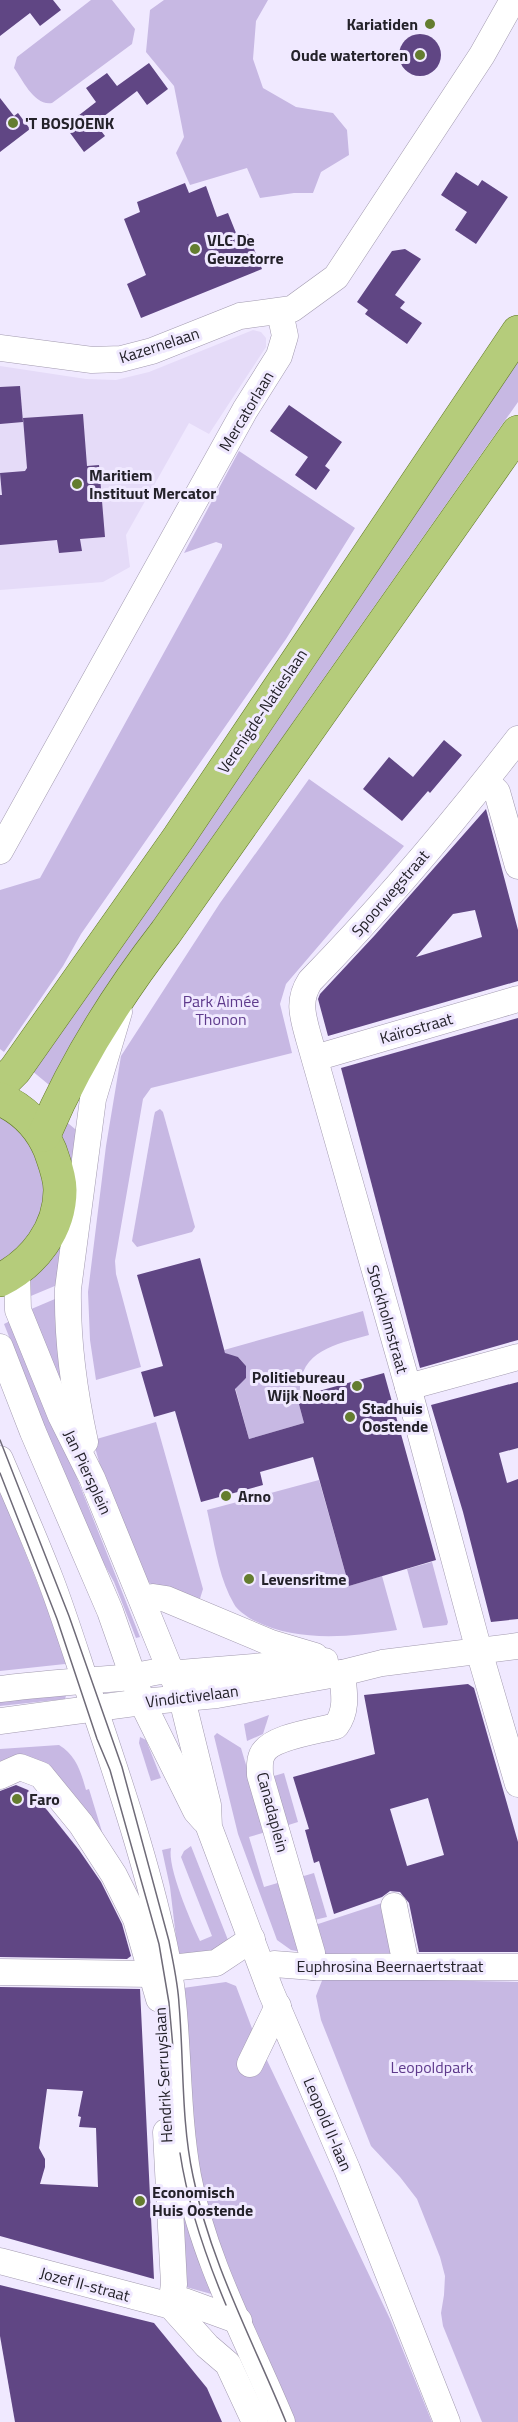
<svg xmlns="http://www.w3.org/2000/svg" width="518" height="2422" font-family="'Titillium Web',sans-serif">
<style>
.built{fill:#e5dbf8}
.green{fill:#c7b8e3}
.building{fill:#604684;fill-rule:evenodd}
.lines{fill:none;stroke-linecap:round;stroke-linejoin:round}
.minor-casing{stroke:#a29aaf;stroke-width:27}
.major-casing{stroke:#627a25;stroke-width:34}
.minor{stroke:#fff;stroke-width:26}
.major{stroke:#b5cc7b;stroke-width:33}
.tram{stroke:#6f6b78;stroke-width:1.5}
.poi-dot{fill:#647d2f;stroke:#f0e9ff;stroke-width:2}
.labels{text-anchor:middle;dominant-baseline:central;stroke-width:6;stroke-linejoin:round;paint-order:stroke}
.poi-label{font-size:16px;font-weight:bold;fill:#24222a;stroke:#f0e9ff;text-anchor:start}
.street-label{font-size:16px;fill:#24222a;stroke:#f0e9ff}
.park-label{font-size:16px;fill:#5e3a8c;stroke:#f0e9ff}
</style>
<rect width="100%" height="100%" fill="#f0e9ff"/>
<!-- built -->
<polygon class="built" points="253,330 261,332 266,338 266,347 209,434 189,423 126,535 130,567 103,582 0,590 0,366 86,379 116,380 149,372"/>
<!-- green -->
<g class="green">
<path d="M91,0H112L135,29L132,44L52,103C34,106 23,80 14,68L17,57Z"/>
<polygon points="164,0 268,0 256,21 253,59 263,88 296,107 333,113 347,130 349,155 321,172 313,193 294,193 260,198 247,168 190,185 176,153 184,137 174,86 146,52 150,10"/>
<polygon points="518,354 518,402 302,709 114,987 54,1089 31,1070"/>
<polygon points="239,451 355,528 286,639 81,934 63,966 4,1052 0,1049 0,890 40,878 222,547 222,544 216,542 184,553"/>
<polygon points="309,779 404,846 286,984 280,1004 292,1053 151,1088 143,1099 115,1261 116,1274 141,1367 96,1380 90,1340 88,1292 106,1146 121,1056 220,903"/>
<polygon points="160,1109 163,1112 195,1227 192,1232 137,1247 132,1241 154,1116 155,1112"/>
<polygon points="0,1113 29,1140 42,1169 45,1202 35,1232 0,1266"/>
<polygon points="63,1119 81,1134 62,1283 26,1298 61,1142"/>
<polygon points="62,1296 70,1406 29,1310"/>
<path d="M363,1311L369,1335C334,1345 297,1351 300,1396L297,1397L304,1423L249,1439L235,1387L246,1378V1366L238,1357L226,1356L224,1350Z"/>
<polygon points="14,1319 140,1637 136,1638 114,1582 88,1535 4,1324"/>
<path d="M156,1422L203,1589L198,1605C183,1598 164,1593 151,1584C131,1570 100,1467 93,1440Z"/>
<path d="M319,1480L349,1586L382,1576L397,1630C348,1637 296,1643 251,1619C245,1615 237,1610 234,1604C218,1577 214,1540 207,1510Z"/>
<polygon points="0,1490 69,1662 65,1664 0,1671"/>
<polygon points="432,1562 448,1622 447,1625 423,1628 407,1569"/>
<polygon points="67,1693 65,1699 0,1706 0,1698"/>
<polygon points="269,1715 263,1734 247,1741 244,1724"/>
<polygon points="217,1733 241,1748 266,1832 249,1837 264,1887 281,1882 302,1952 291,1950 277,1940 238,1834 214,1736"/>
<polygon points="140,1737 146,1740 161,1778 151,1781 139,1743"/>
<path d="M59,1745C76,1755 81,1772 86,1790L89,1789L106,1845L55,1779L0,1768V1749Z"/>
<polygon points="284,1773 298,1822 282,1827 267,1778"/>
<path d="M191,1846L228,1940C212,1955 200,1959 178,1954L170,1887L162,1850L171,1848C167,1867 191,1922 200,1941L212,1936L181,1857L184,1851Z"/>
<polygon points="314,1873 327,1917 310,1921 297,1878"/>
<polygon points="385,1902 396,1953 320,1954 312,1926"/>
<polygon points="323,1978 518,1982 518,2422 482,2422 443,2326 441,2313 444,2295 445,2276 440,2257 417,2199 400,2177 371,2146 321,2020 316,1996"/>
<polygon points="226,1982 236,1986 253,2031 391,2321 432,2422 291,2422 221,2256 195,2158 183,1988"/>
<polygon points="183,2214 215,2295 186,2287 181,2247"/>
</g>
<!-- building -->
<g class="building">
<polygon points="0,0 53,0 61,10 40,26 30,13 0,36"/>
<circle cx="420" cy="55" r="21"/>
<polygon points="149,63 168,89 147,105 137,91 95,123 105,136 84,152 65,126 96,102 86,88 107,73 117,86"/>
<polygon points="0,98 14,116 18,113 30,129 0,152"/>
<polygon points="456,172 478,186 482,180 508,197 476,244 455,230 467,212 441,195"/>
<polygon points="185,183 189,193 206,186 217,217 228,213 238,238 248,234 262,269 141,318 127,284 146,275 124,219 140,212 137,202"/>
<polygon points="405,249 421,259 395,295 405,302 400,308 422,323 407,344 365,314 368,310 357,302 392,251"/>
<polygon points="20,386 23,422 0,424 0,387"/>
<polygon points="289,405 342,442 325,466 330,470 316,490 295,475 308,457 270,431"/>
<polygon points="83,414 87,466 99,465 105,537 80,539 82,551 59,553 57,540 0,545 0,495 2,495 0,473 25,471 27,468 23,418"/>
<polygon points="444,740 462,755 430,793 428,791 402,821 363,789 389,757 413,777"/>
<path d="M486,809L518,930V981L328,1036L318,999L320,994L375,935ZM475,910L482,937L416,957L453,914Z"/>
<polygon points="518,1018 518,1340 420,1368 341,1068"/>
<polygon points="200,1258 225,1353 238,1357 246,1366 246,1378 235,1389 249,1439 304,1423 297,1397 384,1373 436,1560 349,1586 313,1457 260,1472 263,1485 201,1502 175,1411 154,1417 141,1372 163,1366 137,1275"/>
<polygon points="518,1382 518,1448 499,1453 507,1483 518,1479 518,1619 491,1622 463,1512 431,1405"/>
<path d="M468,1684L474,1688L518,1842V1952H419L409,1903L400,1892L390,1891L382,1897L334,1914L319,1861L314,1863L305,1830L309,1829L293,1777L375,1754L364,1695ZM428,1798L444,1855L407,1866L390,1809Z"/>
<polygon points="16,1785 28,1790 47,1810 79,1850 101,1882 122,1924 131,1956 127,1959 0,1957 0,1791"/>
<path d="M0,1987L140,1989L154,2279L0,2236ZM47,2089L83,2091L78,2116L81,2117L79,2127L96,2128L98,2187L40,2184L45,2167V2159L39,2148Z"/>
<polygon points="0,2285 154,2323 207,2388 222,2422 15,2422 0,2336"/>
</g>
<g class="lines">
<defs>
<g id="minor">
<polyline points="0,348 92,360 121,359 152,351 240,316 292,309 336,277 482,55 513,0"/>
<path d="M518,739C453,823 384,905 310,981C297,1001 303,1017 309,1039L408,1387L479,1651L518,1784"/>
<polyline points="486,781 497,792 518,866"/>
<polyline points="0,851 245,410 279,356 285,336 280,312"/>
<polyline points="315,1058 518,999"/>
<polyline points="17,1272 18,1310 61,1416 92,1478 182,1699 208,1805 209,1827 271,1992 347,2169 447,2422"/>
<polyline points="0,1347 33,1432 110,1611 142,1702 196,1811 204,1820"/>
<polyline points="408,1387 518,1357"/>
<path d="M85,1442C74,1391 67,1341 68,1289L93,1099L119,1012"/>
<path d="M0,1459C17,1499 35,1539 51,1581C67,1623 80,1667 95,1710C121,1787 147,1865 164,1944C181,2020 174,2099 188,2176C204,2262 249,2342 282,2422"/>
<polyline points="142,1599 153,1597 166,1599 271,1643 315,1656"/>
<path d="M0,1689C40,1684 80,1681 121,1678C140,1677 161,1667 180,1673L325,1661"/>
<polyline points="0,1721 142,1702 217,1695 342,1673 382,1663 518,1646"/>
<polyline points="0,1776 20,1767 41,1775 81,1824 114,1875 136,1919 159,1999"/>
<polyline points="394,1906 406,1965"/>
<path d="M313,1967L312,1953L260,1775C260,1768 259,1761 262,1755C269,1737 318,1731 336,1726C348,1710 344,1692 342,1673"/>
<polyline points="263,1968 274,1964 313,1967 518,1967"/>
<polyline points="0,1972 153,1974 180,1967 216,1963 252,1939"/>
<polyline points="250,2064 278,2006"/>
<polyline points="166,2132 174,2284 171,2306 207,2346 228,2364 255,2422"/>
<polyline points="0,2261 171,2306 184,2301 239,2321"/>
</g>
<g id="major">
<polyline points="0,1085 15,1070 179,837 518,332"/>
<path d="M0,1099C23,1109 40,1126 50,1150C54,1162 60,1176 60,1190C60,1229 34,1263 0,1280"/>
<path d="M44,1135C75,1062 118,994 166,932L518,432"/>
</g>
</defs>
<!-- minor casing -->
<use href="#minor" class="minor-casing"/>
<!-- major casing -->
<use href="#major" class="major-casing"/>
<!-- minor -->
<use href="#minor" class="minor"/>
<!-- major -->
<use href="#major" class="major"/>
<!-- tram -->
<g class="tram">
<path d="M0,1440L69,1616L122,1767L169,1941C173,1962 178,1983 179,2004C184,2061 181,2120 193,2176C210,2262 253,2341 286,2422"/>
<polyline points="0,1473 57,1619 97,1739 110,1770 159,1944 169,2003 173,2048"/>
<path d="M180,2153C188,2206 205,2255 226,2305"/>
</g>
</g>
<!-- markers -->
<g class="poi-dot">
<circle cx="430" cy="24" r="6"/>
<circle cx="420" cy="55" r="6"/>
<circle cx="13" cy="123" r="6"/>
<circle cx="195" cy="249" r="6"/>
<circle cx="77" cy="484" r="6"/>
<circle cx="357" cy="1386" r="6"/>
<circle cx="350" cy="1417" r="6"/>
<circle cx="226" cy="1496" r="6"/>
<circle cx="249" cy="1579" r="6"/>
<circle cx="17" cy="1799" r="6"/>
<circle cx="140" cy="2201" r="6"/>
</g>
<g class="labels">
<!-- poi labels -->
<g class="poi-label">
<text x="418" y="24" text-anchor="end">Kariatiden</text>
<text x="408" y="55" text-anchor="end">Oude watertoren</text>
<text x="25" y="123">'T BOSJOENK</text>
<text x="207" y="240">VLC De<tspan x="207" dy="18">Geuzetorre</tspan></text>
<text x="89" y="475">Maritiem<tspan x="89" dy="18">Instituut Mercator</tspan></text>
<text x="345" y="1377" text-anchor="end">Politiebureau<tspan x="345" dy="18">Wijk Noord</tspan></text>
<text x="362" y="1408">Stadhuis<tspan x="362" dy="18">Oostende</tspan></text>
<text x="238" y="1496">Arno</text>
<text x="261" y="1579">Levensritme</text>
<text x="29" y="1799">Faro</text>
<text x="152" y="2192">Economisch<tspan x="152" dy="18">Huis Oostende</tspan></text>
</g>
<!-- street labels -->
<g class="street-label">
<text transform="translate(159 345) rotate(-18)">Kazernelaan</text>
<text transform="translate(246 411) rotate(-59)">Mercatorlaan</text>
<text transform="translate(262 711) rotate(-56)">Verenigde-Natieslaan</text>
<text transform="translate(390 893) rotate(-49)">Spoorwegstraat</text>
<text transform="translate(416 1028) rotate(-16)">Kaïrostraat</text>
<text transform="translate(388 1319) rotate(74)">Stockholmstraat</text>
<text transform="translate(88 1472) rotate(65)">Jan Piersplein</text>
<text transform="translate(192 1696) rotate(-7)">Vindictivelaan</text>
<text transform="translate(273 1812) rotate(75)">Canadaplein</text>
<text x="390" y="1966">Euphrosina Beernaertstraat</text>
<text transform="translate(163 2075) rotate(-93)">Hendrik Serruyslaan</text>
<text transform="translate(328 2124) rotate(67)">Leopold II-laan</text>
<text transform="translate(85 2284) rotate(15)">Jozef II-straat</text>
</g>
<!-- park labels -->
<g class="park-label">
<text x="221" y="1001">Park Aimée<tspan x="221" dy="18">Thonon</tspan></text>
<text x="432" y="2067">Leopoldpark</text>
</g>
</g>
</svg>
